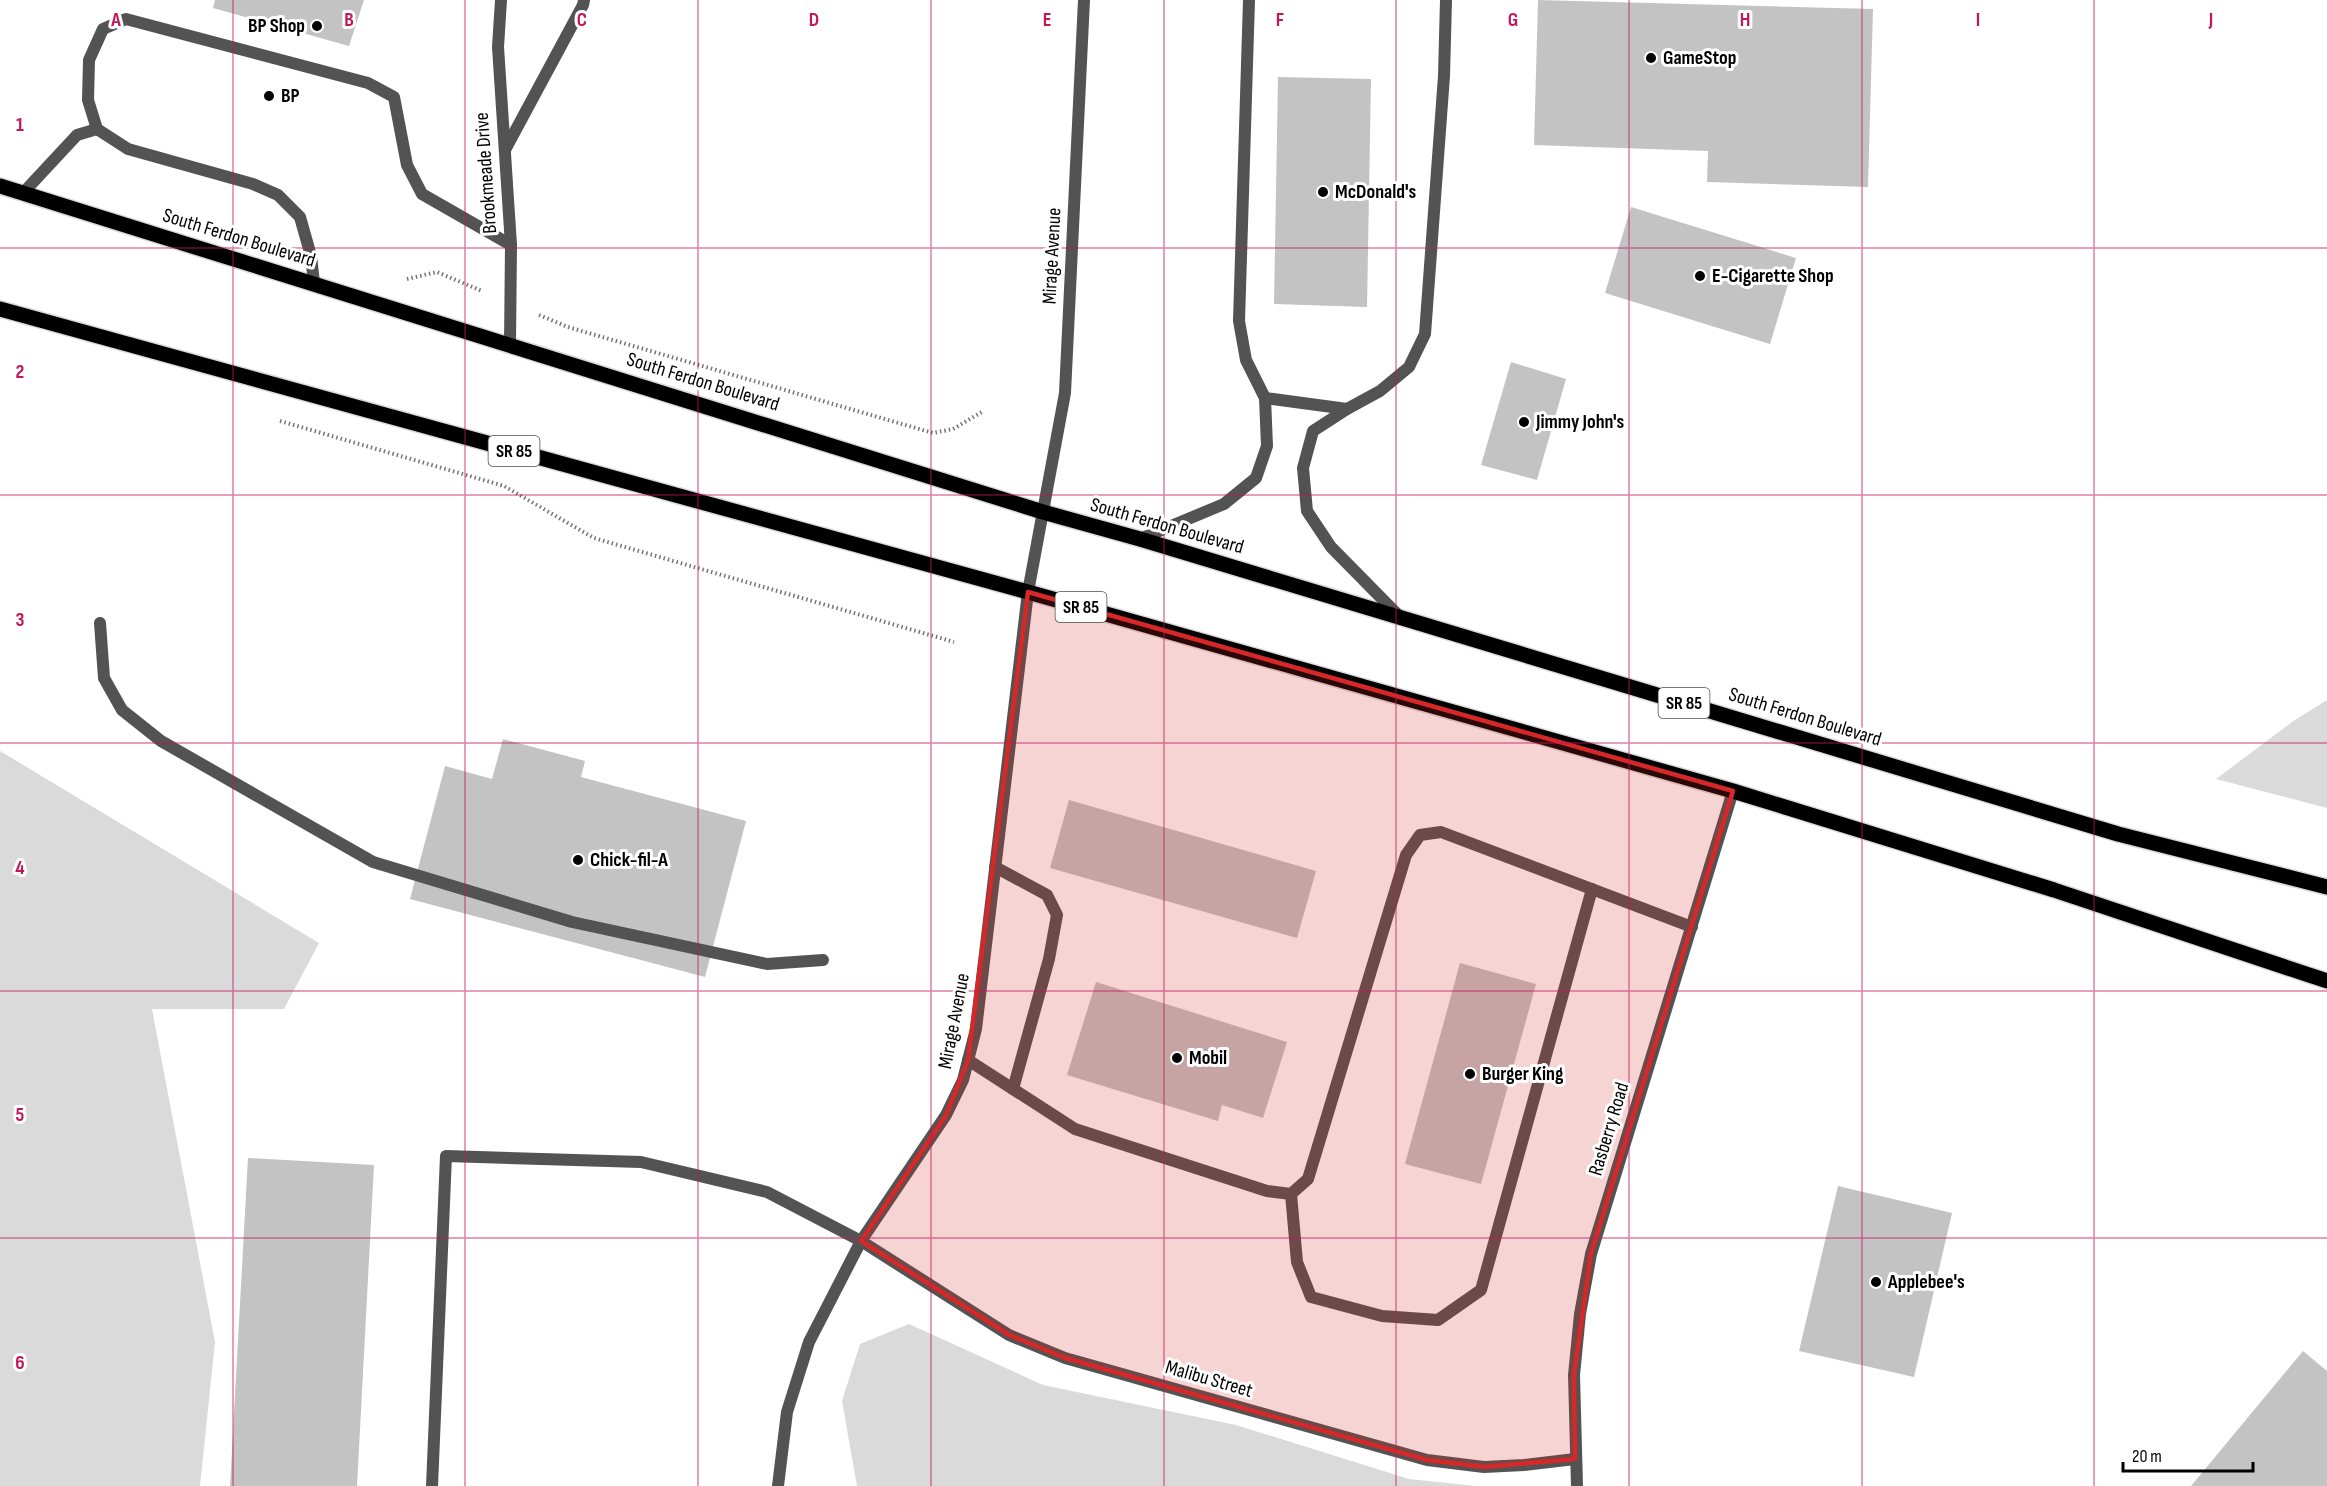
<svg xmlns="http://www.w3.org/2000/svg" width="2327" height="1486" font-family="'Sofia Sans Condensed',sans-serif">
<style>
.green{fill:#dadada}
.building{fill:#c3c3c3}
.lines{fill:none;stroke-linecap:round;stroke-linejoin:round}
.primary-casing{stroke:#dbdbdb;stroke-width:18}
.path{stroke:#757575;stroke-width:4;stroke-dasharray:1.5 3;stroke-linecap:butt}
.service{stroke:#535353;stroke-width:12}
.minor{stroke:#535353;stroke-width:12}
.primary{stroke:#000;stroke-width:15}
.marked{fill:#d62828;fill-opacity:0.2;stroke:#d62828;stroke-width:4.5;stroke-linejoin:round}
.grid{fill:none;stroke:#c2185b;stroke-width:1.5;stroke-opacity:0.55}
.poi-dot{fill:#000;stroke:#fff;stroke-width:2}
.labels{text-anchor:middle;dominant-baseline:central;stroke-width:6;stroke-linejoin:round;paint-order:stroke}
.shield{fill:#fff;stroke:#4c4c4c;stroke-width:1.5}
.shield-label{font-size:18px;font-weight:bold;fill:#000}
.poi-label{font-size:20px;font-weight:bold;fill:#000;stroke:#fff;text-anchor:start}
.street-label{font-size:20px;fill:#000;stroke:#fff}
.grid-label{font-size:20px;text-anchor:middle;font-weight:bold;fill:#c2185b;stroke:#fff;stroke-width:6;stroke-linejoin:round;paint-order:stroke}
</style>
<rect width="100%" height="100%" fill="#fff"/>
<!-- green -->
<g class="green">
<polygon points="2327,700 2327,808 2216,779 2292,722"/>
<polygon points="0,751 319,943 284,1009 152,1009 215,1342 200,1486 0,1486"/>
<polygon points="909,1324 1043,1385 1236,1425 1409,1479 1476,1486 857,1486 842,1401 860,1344"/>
</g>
<!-- building -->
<g class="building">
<polygon points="215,0 364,0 349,46 213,8"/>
<polygon points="1538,0 1873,9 1868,187 1707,182 1708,151 1534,145"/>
<polygon points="1278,77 1371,79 1367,307 1274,304"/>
<polygon points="1631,207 1796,258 1770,344 1605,293"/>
<polygon points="1511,362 1566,379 1537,480 1481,465"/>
<polygon points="503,739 585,761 581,777 746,821 705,977 410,899 445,766 492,779"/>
<polygon points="1069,800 1316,871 1297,938 1050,868"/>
<polygon points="1460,963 1536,984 1481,1184 1405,1164"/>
<polygon points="1096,982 1287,1042 1263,1118 1222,1105 1218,1121 1067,1075"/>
<polygon points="248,1158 374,1165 357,1486 230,1486"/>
<polygon points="1838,1186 1952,1213 1914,1377 1799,1351"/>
<polygon points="2303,1351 2327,1371 2327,1486 2191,1486"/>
</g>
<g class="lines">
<defs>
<g id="primary">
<polyline points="0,186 1043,512 1140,539 2118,834 2327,887"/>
<polyline points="0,309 1028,592 1733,791 2054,890 2327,981"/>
</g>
</defs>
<!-- primary casing -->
<use href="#primary" class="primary-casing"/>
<!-- path -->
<g class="path">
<polyline points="407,279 437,272 482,291"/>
<polyline points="539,315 568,327 933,433 953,429 982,412"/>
<polyline points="280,421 504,486 594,538 954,642"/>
</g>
<!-- service -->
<g class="service">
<polyline points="505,150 583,5 584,0"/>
<polyline points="23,193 77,135 97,129"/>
<polyline points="314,283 311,256 300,217 278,195 253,184 128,149 97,129 88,100 89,60 103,29 126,19 368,83 394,97 407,165 422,194 511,245"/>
<polyline points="1265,398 1347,409"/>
<polyline points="1140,539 1224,504 1256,478 1267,446 1265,398 1246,360 1239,321 1249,0"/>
<polyline points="1400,617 1331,547 1307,511 1303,468 1313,431 1347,409 1380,391 1409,367 1425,334 1444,76 1446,0"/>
<polyline points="100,623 104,678 122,710 161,741 373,862 572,922 767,964 823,960"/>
<polyline points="995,867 1047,895 1057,915 1049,959 1013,1089"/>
<polyline points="968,1060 1075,1129 1267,1191 1291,1194 1308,1179 1406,855 1420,835 1441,832 1692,927"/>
<polyline points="1291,1194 1297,1262 1311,1297 1382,1316 1438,1320 1481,1290 1592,889"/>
<polyline points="432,1486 446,1156 641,1162 767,1192 861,1241"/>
</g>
<!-- minor -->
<g class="minor">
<polyline points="501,0 498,47 511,245 510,344"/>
<polyline points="861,1241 1009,1335 1065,1358 1427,1460 1484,1467 1524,1465 1575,1459"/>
<polyline points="778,1486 787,1412 809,1342 861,1241 946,1115 963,1080 976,1029 1028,592 1065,393 1084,0"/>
<polyline points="1577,1486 1574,1375 1580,1314 1591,1254 1733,791"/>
</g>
<!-- primary -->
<use href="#primary" class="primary"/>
</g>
<!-- marked area -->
<path class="marked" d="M1028,592L1733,791L1591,1254L1574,1375L1575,1459L1484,1467L1427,1460L1065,1358L1009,1335L861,1241L946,1115L968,1060Z"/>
<!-- grid -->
<path class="grid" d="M233,0V1486M465,0V1486M698,0V1486M931,0V1486M1164,0V1486M1396,0V1486M1629,0V1486M1862,0V1486M2094,0V1486M0,248H2327M0,495H2327M0,743H2327M0,991H2327M0,1238H2327"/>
<!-- markers -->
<g class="poi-dot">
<circle cx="317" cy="26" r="6"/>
<circle cx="1651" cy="58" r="6"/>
<circle cx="269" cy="96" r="6"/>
<circle cx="1323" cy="192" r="6"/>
<circle cx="1700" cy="276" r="6"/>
<circle cx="1524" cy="422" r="6"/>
<circle cx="578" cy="860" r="6"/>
<circle cx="1177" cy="1058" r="6"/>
<circle cx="1470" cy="1074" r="6"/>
<circle cx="1876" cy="1282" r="6"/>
</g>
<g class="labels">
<!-- shield labels -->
<g class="shield">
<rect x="488.5" y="436" width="51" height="30" rx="4.5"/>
<rect x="1055.5" y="592" width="51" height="30" rx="4.5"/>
<rect x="1658.5" y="688" width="51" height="30" rx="4.5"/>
</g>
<g class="shield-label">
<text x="514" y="451">SR 85</text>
<text x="1081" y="607">SR 85</text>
<text x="1684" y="703">SR 85</text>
</g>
<!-- poi labels -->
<g class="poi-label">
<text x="305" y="26" text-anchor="end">BP Shop</text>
<text x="1663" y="58">GameStop</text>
<text x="281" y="96">BP</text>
<text x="1335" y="192">McDonald's</text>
<text x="1712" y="276">E-Cigarette Shop</text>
<text x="1536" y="422">Jimmy John's</text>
<text x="590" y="860">Chick-fil-A</text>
<text x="1189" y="1058">Mobil</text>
<text x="1482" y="1074">Burger King</text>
<text x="1888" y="1282">Applebee's</text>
</g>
<!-- street labels -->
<g class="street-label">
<text transform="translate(486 173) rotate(-94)">Brookmeade Drive</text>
<text transform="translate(239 238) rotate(17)">South Ferdon Boulevard</text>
<text transform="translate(1052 256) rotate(-87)">Mirage Avenue</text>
<text transform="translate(703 382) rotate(17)">South Ferdon Boulevard</text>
<text transform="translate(1167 526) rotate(16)">South Ferdon Boulevard</text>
<text transform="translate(1805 717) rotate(17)">South Ferdon Boulevard</text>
<text transform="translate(954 1021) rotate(-79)">Mirage Avenue</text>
<text transform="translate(1609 1129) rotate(-73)">Rasberry Road</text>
<text transform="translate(1209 1379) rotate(16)">Malibu Street</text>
</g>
</g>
<g class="grid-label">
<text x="116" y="26">A</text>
<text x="349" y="26">B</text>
<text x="582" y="26">C</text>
<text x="814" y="26">D</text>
<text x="1047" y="26">E</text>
<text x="1280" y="26">F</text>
<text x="1513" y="26">G</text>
<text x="1745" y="26">H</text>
<text x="1978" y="26">I</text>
<text x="2211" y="26">J</text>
<text x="20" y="131">1</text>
<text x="20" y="378">2</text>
<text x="20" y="626">3</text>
<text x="20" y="874">4</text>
<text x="20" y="1121">5</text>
<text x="20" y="1369">6</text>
</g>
<!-- scale -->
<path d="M2123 1462v9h130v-9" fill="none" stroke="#000000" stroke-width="3"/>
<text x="2132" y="1462" font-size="18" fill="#000000" stroke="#ffffff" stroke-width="4.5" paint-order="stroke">20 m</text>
</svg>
